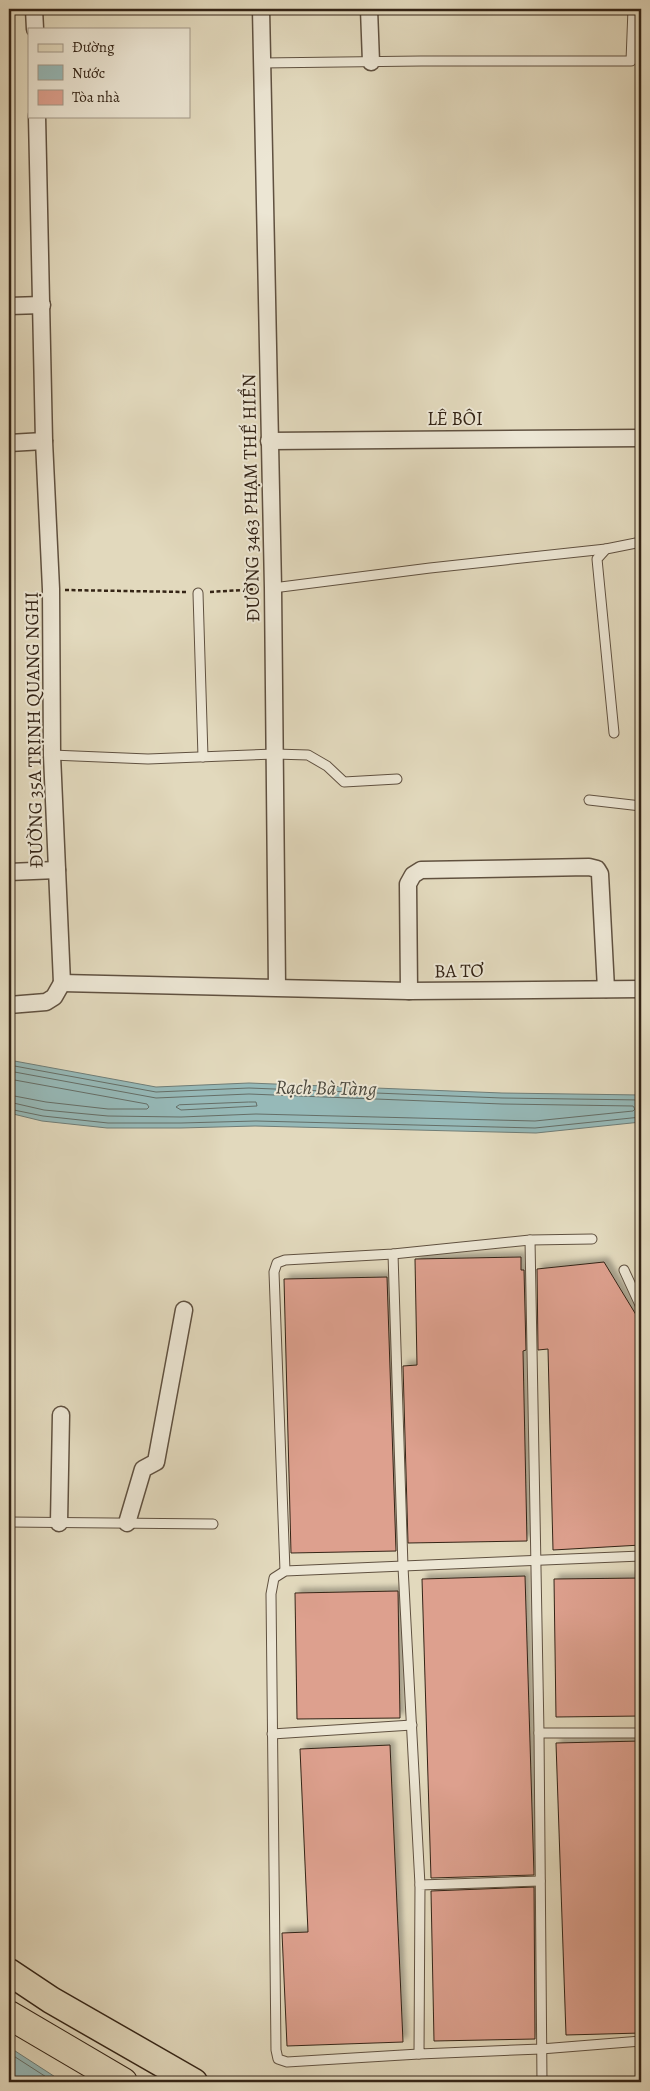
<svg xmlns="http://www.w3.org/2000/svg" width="650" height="2091" font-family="Alegreya,serif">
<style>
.water{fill:#96b9b8;stroke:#6f7d77}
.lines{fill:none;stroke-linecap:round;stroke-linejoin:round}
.shore{stroke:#656e67;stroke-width:1}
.building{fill:#dda08e;stroke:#342416;filter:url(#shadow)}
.service-casing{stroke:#605140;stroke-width:11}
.minor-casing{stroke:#605140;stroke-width:19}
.primary-casing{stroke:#342416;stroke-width:29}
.trunk-casing{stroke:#342416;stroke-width:30}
.path{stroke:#342416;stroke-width:2.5;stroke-dasharray:4 2.5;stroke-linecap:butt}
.service{stroke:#ece6d4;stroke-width:9}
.minor{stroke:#ece6d4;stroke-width:16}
.primary{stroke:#e2d9bd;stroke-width:26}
.trunk{stroke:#e2d9bd;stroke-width:28}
.labels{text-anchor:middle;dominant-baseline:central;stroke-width:4;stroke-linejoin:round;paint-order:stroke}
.street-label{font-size:19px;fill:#342416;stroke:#ece6d4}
.water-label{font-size:20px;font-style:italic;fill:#4c493e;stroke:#ece6d4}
</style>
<defs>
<filter id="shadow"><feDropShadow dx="4.5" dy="-4.5" stdDeviation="2.5" flood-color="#0004"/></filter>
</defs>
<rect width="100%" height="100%" fill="#e2d9bd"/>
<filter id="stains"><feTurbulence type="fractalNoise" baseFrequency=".004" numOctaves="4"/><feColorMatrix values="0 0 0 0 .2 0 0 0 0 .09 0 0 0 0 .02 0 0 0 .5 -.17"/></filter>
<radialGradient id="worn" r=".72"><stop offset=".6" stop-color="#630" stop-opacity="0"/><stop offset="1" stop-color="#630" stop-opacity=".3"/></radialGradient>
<!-- water -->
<g class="water">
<polygon points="9,1060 156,1087 249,1083 502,1093 641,1095 641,1122 536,1133 255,1126 181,1128 107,1128 42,1121 9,1113"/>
<polygon points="9,2047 63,2082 9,2082"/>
</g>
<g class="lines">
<!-- shore -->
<g class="shore">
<polyline points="9,1065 156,1092 249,1088 502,1098 641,1100"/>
<polyline points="9,1071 156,1098 249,1094 502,1104 633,1106 635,1109 633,1111 535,1121 256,1114 181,1117 108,1116 44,1110 9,1102"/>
<polyline points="9,1079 147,1104 149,1107 147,1109 108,1109 46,1102 9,1095"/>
<polygon points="249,1102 256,1102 257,1106 181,1110 176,1107 179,1105"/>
<polyline points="9,1109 43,1116 108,1123 181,1123 256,1121 535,1128 641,1117"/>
<polyline points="9,2053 54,2082"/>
</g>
</g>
<!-- building -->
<g class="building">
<polygon points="521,1257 521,1270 524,1270 526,1350 523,1351 527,1541 408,1543 403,1366 417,1365 415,1259"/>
<polygon points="604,1262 641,1323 641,1545 553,1550 548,1349 538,1350 537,1269"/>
<polygon points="387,1277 396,1551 291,1553 284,1279"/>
<polygon points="525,1576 534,1875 431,1878 422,1579"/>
<polygon points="641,1578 641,1716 556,1717 554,1579"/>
<polygon points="398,1591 400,1718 297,1719 295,1593"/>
<polygon points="641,1741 641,2033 566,2035 556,1743"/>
<polygon points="390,1745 403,2042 287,2046 282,1933 308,1932 300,1749"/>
<polygon points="534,1887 535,2039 434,2041 431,1891"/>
</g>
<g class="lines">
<defs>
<g id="service">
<polyline points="262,63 421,61 631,61 633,9"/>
<polyline points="273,588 430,568 606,549"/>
<polyline points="198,593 203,757"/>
<polyline points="614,733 597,559 606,549 641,542"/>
<polyline points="52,755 148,759 275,754 308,755 327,766 344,782 397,779"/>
<polyline points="589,800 641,806"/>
<polyline points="530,1240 539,1733 542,2082"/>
<polyline points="393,1254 403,1567 420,1885"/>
<polyline points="624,1270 641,1307"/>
<polyline points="9,1522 213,1524"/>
<polyline points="285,1571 274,1272 277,1263 285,1260 393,1254 530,1240 592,1239"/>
<polyline points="539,1733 641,1733"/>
<polyline points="272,1734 412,1725"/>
<polyline points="540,1881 420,1885 419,2054 541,2049 641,2041"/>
<polyline points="419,2054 287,2062 278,2059 276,2050 271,1594 274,1578 285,1571 641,1556"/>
</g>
<g id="minor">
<polyline points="34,9 35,29"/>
<polyline points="261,9 273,588 277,987"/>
<polyline points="369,9 371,62"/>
<polyline points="37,116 44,441 51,589 52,755 62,983"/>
<polyline points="9,306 42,305"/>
<polyline points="269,441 641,438"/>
<polyline points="9,443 44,441"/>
<polyline points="9,872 57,870"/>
<polyline points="62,983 409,991 641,989"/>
<polyline points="409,991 408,884 413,875 421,870 589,867 597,869 600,874 606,989"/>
<polyline points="9,1005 46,1002 54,997 62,983"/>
<polyline points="59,1523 61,1415"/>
<polyline points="127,1523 143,1469 156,1462 184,1310"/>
</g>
<polyline id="primary" points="9,1972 51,2000 194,2082"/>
<polyline id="trunk" points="9,2015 123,2082"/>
</defs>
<!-- service casing -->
<use href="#service" class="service-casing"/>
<!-- minor casing -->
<use href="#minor" class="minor-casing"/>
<!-- primary casing -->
<use href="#primary" class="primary-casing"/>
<!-- trunk casing -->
<use href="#trunk" class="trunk-casing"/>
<!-- path -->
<g class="path">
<polyline points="65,590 187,592"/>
<polyline points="210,592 259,589"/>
</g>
<!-- service -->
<use href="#service" class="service"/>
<!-- minor -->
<use href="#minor" class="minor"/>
<!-- primary -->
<use href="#primary" class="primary"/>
<!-- trunk -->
<use href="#trunk" class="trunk"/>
</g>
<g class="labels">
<!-- street labels -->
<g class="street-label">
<text x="455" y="419">LÊ BÔI</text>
<text transform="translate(251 498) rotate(-91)">ĐƯỜNG 3463 PHẠM THẾ HIỂN</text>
<text transform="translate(34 730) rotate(-91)">ĐƯỜNG 35A TRỊNH QUANG NGHỊ</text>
<text transform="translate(459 971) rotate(-1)">BA TƠ</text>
</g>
<!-- water labels -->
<g class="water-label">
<text transform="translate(326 1088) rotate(1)">Rạch Bà Tàng</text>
</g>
</g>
<!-- margin -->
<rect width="650" height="2091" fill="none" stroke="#e2d9bd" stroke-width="30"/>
<rect x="10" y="10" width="630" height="2071" fill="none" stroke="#342416" stroke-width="2.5"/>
<rect x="15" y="15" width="620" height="2061" fill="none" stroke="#342416"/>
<!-- legend -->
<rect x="28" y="28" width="162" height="90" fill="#ece6d4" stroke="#a29888"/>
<rect x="38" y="44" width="25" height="8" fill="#e2d9bd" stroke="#a29888"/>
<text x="72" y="52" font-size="15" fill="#342416">Đường</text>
<rect x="38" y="65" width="25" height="15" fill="#96b9b8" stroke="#a29888"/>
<text x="72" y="78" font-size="15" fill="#342416">Nước</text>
<rect x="38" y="90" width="25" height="15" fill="#dda08e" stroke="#a29888"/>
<text x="72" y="102" font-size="15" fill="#342416">Tòa nhà</text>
<rect width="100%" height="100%" filter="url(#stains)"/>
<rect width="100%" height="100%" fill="url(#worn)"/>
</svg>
